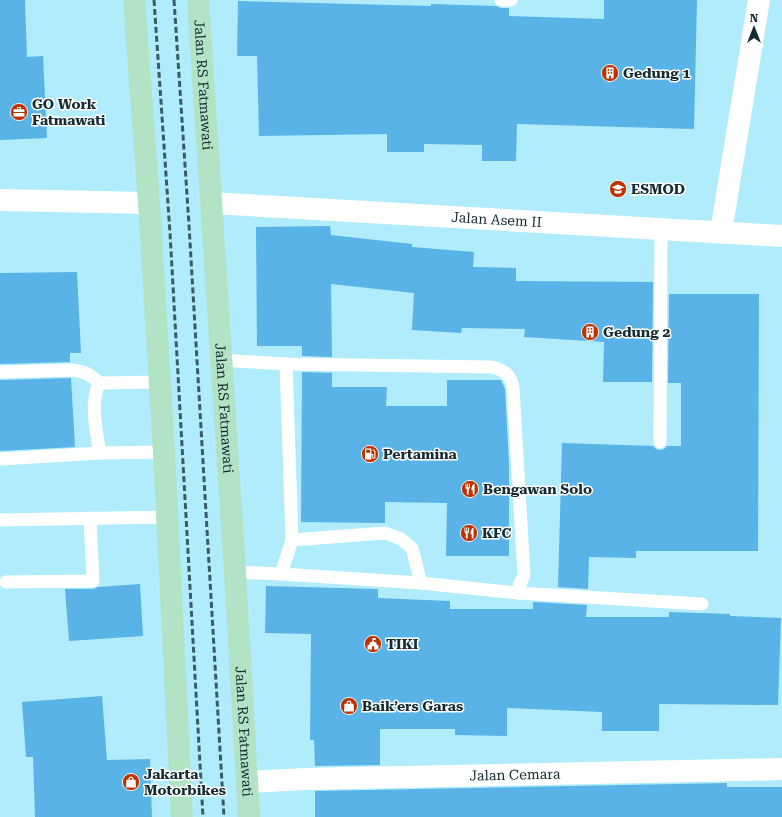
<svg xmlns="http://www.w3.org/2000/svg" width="782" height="817" font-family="'Roboto Serif',serif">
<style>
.building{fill:#5ab3e6}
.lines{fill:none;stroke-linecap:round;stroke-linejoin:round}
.lane{stroke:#fff;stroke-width:13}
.street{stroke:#fff;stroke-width:22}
.secondary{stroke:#fff;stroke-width:22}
.primary{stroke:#b2e3c5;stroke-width:22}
.rail{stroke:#3a5b63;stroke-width:3;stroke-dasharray:6 3;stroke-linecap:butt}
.labels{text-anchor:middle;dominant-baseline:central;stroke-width:3;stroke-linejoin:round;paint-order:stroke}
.poi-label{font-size:14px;font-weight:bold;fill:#132b31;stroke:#fff;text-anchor:start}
.street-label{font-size:14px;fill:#132b31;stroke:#fff}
</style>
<rect width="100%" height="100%" fill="#b0ecfc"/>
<!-- building -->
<g class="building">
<polygon points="0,0 25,0 27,57 43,56 47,138 0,140"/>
<polygon points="604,0 697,0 694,129 517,124 516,161 482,161 482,145 424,144 424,152 387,152 387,134 259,136 257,56 237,56 238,1 431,6 431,4 496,6 501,8 509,8 509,16 604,19"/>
<polygon points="330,226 331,235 412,244 412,247 474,252 473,267 516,268 516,281 653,282 652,382 603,382 604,342 524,337 525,329 462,328 461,333 412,330 414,293 331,284 332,357 302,356 302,346 257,346 256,227"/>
<polygon points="77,272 81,353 70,353 70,362 0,364 0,273"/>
<polygon points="669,294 759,294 758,551 636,551 636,558 589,557 588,589 558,587 562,443 653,446 656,449 660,450 664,449 667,446 681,446 681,383 668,383"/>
<polygon points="302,372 332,373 332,387 387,387 386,406 447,406 447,380 501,380 505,389 509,463 509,556 446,556 447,503 385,502 385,523 301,522"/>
<polygon points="71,378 75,447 0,451 0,380"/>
<polygon points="140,584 143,636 69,641 65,589 93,589 98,587"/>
<polygon points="266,586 378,589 378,598 450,601 450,609 533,609 533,602 587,605 586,617 669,617 669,612 730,614 730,616 781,618 778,705 659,704 659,731 602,731 602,712 507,708 507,736 455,735 455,729 380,729 380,765 315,766 314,740 310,740 311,634 265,633"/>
<polygon points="102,696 107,760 150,759 152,817 35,817 33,757 26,757 22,702"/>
<polygon points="727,783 727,787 782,787 782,817 315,817 315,791"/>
</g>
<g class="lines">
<!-- lane -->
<g class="lane">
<polyline points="501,0 511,0"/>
<path d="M221,360L286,364L492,367C504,370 511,375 513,388L524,575L520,584L518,593L421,583L281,574L235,572"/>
<path d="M0,372L73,370C86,372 90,374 99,383"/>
<path d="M159,382L99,383C90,404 96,430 100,453L164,452"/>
<polyline points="660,442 661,229"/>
<polyline points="0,459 100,453"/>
<polyline points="0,520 167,517"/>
<polyline points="292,540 385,533 401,539 412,548 421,583"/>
<polyline points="281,574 292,540 286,364"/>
<polyline points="6,582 93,581 90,518"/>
<polyline points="518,593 702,604"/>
</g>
<!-- street -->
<g class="street">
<polyline points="0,200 149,203"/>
<polyline points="721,232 759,0"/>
<path id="s1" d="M247,782L305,779L782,769"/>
</g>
<!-- secondary -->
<path class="secondary" id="s2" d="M211,203L782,236"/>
<!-- primary -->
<g class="primary">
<polyline points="134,0 149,203 164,452 182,817"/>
<path id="s3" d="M198,0L235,572L249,817"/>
</g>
<!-- rail -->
<g class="rail">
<polyline points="154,0 170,233 203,817"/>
<polyline points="174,0 189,225 224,817"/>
</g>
</g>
<!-- icons -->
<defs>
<symbol id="building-disc" viewBox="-11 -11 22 22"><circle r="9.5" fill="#bc3301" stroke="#fff"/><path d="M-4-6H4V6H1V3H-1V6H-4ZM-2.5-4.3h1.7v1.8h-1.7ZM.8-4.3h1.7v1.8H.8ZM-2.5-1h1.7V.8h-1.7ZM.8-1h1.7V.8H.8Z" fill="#fff"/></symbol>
<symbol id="office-disc" viewBox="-11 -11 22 22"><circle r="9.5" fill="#bc3301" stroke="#fff"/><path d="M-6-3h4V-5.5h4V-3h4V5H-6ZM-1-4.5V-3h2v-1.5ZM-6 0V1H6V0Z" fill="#fff"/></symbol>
<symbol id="university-disc" viewBox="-11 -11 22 22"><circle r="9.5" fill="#bc3301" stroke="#fff"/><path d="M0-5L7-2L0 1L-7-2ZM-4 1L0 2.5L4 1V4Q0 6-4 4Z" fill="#fff"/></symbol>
<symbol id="fuel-disc" viewBox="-11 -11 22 22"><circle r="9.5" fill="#bc3301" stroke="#fff"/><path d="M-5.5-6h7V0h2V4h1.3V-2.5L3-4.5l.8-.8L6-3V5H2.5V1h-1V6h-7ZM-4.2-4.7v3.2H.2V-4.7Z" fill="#fff"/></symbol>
<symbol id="restaurant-disc" viewBox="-11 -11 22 22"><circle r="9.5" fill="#bc3301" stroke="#fff"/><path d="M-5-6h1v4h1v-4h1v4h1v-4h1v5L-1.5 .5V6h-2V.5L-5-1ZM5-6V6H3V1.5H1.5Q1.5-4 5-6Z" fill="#fff"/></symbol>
<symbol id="civic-disc" viewBox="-11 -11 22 22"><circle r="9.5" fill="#bc3301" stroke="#fff"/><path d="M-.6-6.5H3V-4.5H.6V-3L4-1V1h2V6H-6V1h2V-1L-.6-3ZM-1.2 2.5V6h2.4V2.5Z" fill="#fff"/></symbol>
<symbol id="shop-disc" viewBox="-11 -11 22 22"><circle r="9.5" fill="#bc3301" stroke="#fff"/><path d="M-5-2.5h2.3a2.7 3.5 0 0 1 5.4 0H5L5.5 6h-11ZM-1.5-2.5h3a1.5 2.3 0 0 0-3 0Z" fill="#fff"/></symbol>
</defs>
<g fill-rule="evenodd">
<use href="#building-disc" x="600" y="63" width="20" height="20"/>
<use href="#office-disc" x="9" y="102" width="20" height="20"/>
<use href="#university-disc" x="608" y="179" width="20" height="20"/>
<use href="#building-disc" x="580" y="322" width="20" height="20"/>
<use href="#fuel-disc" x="360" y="444" width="20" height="20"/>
<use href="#restaurant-disc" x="460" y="479" width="20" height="20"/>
<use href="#restaurant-disc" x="459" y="523" width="20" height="20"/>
<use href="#civic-disc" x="363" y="634" width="20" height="20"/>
<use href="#shop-disc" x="339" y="696" width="20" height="20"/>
<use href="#shop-disc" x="121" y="772" width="20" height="20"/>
</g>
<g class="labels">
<!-- poi labels -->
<g class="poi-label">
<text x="623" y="73">Gedung 1</text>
<text x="32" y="104">GO Work<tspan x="32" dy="16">Fatmawati</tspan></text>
<text x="631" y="189">ESMOD</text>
<text x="603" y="332">Gedung 2</text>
<text x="383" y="454">Pertamina</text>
<text x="483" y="489">Bengawan Solo</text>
<text x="482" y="533">KFC</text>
<text x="386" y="644">TIKI</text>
<text x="362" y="706">Baik’ers Garas</text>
<text x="144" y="774">Jakarta<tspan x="144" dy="16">Motorbikes</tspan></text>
</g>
<!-- street labels -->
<g class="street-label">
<text stroke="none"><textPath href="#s3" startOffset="85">Jalan RS Fatmawati</textPath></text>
<text stroke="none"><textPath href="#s2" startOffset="286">Jalan Asem II</textPath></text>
<text stroke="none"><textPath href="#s3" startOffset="409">Jalan RS Fatmawati</textPath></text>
<text stroke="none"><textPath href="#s3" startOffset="733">Jalan RS Fatmawati</textPath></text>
<text stroke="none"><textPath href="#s1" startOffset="268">Jalan Cemara</textPath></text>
</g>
</g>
<!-- north arrow -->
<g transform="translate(754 28)" stroke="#ffffff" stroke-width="3" paint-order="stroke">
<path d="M0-3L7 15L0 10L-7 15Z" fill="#132b31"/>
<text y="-6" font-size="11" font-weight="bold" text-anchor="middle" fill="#132b31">N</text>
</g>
</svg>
